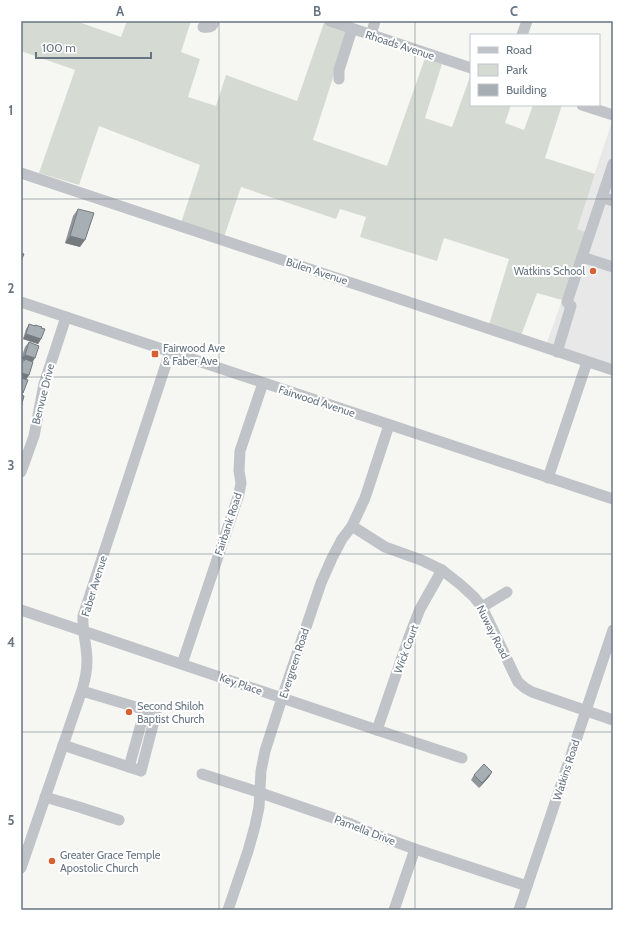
<svg xmlns="http://www.w3.org/2000/svg" width="634" height="931" font-family="Cabin,sans-serif">
<style>
.built{fill:#e7e8e7}
.green{fill:#d5dbd3}
.lines{fill:none;stroke-linecap:round;stroke-linejoin:round}
.minor{stroke:#c0c3c7;stroke-width:11}
.wall{fill:#90969b}
.shaded-wall{fill:#757a7e}
.building{fill:#a7aeb4;stroke:#757a7e}
.grid{fill:none;stroke:#677582;stroke-width:1;stroke-opacity:0.55}
.poi-dot{fill:#d76133;stroke:#fff;stroke-width:1.5}
.labels{text-anchor:middle;dominant-baseline:central;stroke-width:4;stroke-linejoin:round;paint-order:stroke}
.street-label{font-size:11px;fill:#677582;stroke:#fff}
.poi-label{font-size:11px;fill:#677582;stroke:#fff;text-anchor:start}
.neatline{fill:none;stroke:#677582;stroke-width:1.5}
.grid-label{font-size:13px;text-anchor:middle;font-weight:bold;fill:#677582}
</style>
<rect width="100%" height="100%" fill="#f6f6f3"/>
<!-- built -->
<polygon class="built" points="613,119 613,367 546,345 583,242 576,229"/>
<!-- green -->
<polygon class="green" points="21,21 76,21 121,37 127,21 191,21 181,52 200,59 188,97 216,106 226,75 297,101 324,23 348,31 313,140 387,166 425,58 442,64 425,118 452,127 471,74 471,105 511,105 505,123 524,130 533,105 562,105 545,158 595,174 577,229 585,232 583,242 562,300 537,293 521,336 489,325 509,259 444,238 437,261 360,237 366,217 340,209 336,219 241,187 224,237 181,223 200,165 99,126 79,185 39,173 75,70 21,51"/>
<g class="lines">
<!-- minor -->
<g class="minor">
<polyline points="330,21 471,68"/>
<path d="M203,27C209,28 213,27 214,21"/>
<polyline points="371,35 375,21"/>
<polyline points="522,35 527,21"/>
<polyline points="339,79 339,70 352,29"/>
<polyline points="582,105 613,115"/>
<polyline points="21,173 613,370"/>
<polyline points="602,197 613,201"/>
<polyline points="582,257 613,267"/>
<polyline points="21,302 613,499"/>
<polyline points="557,352 571,306 567,302 613,164"/>
<polyline points="21,472 34,436 44,384 66,317"/>
<polyline points="548,478 587,362"/>
<polyline points="352,526 385,547 421,560 442,570 461,585 474,597 482,607 514,674 518,682 525,688 532,692 613,720"/>
<polyline points="482,607 507,592"/>
<polyline points="21,610 377,730 462,758"/>
<polyline points="182,664 239,494 241,483 239,471 240,451 263,383"/>
<polyline points="377,730 409,637 420,609 442,570"/>
<polyline points="63,745 141,771 156,713 82,691"/>
<polyline points="129,767 145,710"/>
<polyline points="202,774 255,791 351,824 371,833 415,849 527,886"/>
<polyline points="45,797 79,807 119,820"/>
<path d="M21,868L82,690C85,680 87,671 87,661C87,646 82,631 83,616L170,352"/>
<polyline points="228,910 248,851 255,826 259,807 261,771 265,751 282,698 321,583 332,558 342,539 352,526 365,498 389,425"/>
<polyline points="394,910 415,849"/>
<polyline points="519,910 613,630"/>
</g>
</g>
<!-- wall -->
<g class="wall">
<polygon points="78,209 80,247 65,243 73,216"/>
<polygon points="29,324 41,339 38,344 23,339 26,329"/>
<polygon points="29,342 33,361 29,375 26,379 23,393 22,396 23,361 24,360 21,359 25,347"/>
<polygon points="492,772 489,777 479,788 471,780 474,775"/>
</g>
<!-- shaded-wall -->
<g class="shaded-wall">
<polygon points="70,236 85,240 80,247 65,243"/>
<polygon points="26,334 41,339 38,344 23,339"/>
<polygon points="25,355 35,358 32,363 25,359 24,360 21,359"/>
<polygon points="21,373 29,375 26,380 21,378"/>
<polygon points="492,772 489,777 479,788 482,783"/>
</g>
<!-- building -->
<g class="building">
<polygon points="78,209 94,213 85,240 70,236"/>
<polygon points="21,253 24,254 21,261"/>
<polygon points="29,324 35,326 35,325 42,327 41,328 45,329 41,339 26,334"/>
<polygon points="29,342 39,346 35,358 25,355"/>
<polygon points="25,359 33,362 29,375 21,373 21,361 24,361"/>
<polygon points="21,378 28,380 23,393 21,392"/>
<polygon points="21,395 24,396 21,407"/>
<polygon points="484,764 492,772 482,783 474,775"/>
</g>
<!-- grid -->
<path class="grid" d="M219,21V910M415,21V910M21,199H613M21,377H613M21,554H613M21,732H613"/>
<!-- markers -->
<g class="poi-dot">
<circle cx="593" cy="271" r="4"/>
<rect x="151" y="350" width="8" height="8" rx="2"/>
<circle cx="129" cy="712" r="4"/>
<circle cx="52" cy="861" r="4"/>
</g>
<g class="labels">
<!-- street labels -->
<g class="street-label">
<text transform="translate(400 45) rotate(18)">Rhoads Avenue</text>
<text transform="translate(317 271) rotate(18)">Bulen Avenue</text>
<text transform="translate(43 394) rotate(-76)">Benvue Drive</text>
<text transform="translate(317 401) rotate(18)">Fairwood Avenue</text>
<text transform="translate(228 524) rotate(-72)">Fairbank Road</text>
<text transform="translate(94 586) rotate(-73)">Faber Avenue</text>
<text transform="translate(493 632) rotate(63)">Nuway Road</text>
<text transform="translate(406 649) rotate(-70)">Wick Court</text>
<text transform="translate(294 663) rotate(-72)">Evergreen Road</text>
<text transform="translate(241 684) rotate(19)">Key Place</text>
<text transform="translate(566 770) rotate(-72)">Watkins Road</text>
<text transform="translate(365 830) rotate(21)">Pamella Drive</text>
</g>
<!-- poi labels -->
<g class="poi-label">
<text x="585" y="271" text-anchor="end">Watkins School</text>
<text x="163" y="348">Fairwood Ave<tspan x="163" dy="13">&amp; Faber Ave</tspan></text>
<text x="137" y="706">Second Shiloh<tspan x="137" dy="13">Baptist Church</tspan></text>
<text x="60" y="855">Greater Grace Temple<tspan x="60" dy="13">Apostolic Church</tspan></text>
</g>
</g>
<!-- border -->
<rect width="634" height="931" fill="none" stroke="#ffffff" stroke-width="44"/>
<!-- legend -->
<rect x="470" y="34" width="130" height="72" fill="#ffffff" stroke="#c2c8cd"/>
<rect x="478" y="47" width="20" height="6" fill="#c0c3c7" stroke="#c2c8cd"/>
<text x="506" y="54" font-size="12" fill="#677582">Road</text>
<rect x="478" y="64" width="20" height="12" fill="#d5dbd3" stroke="#c2c8cd"/>
<text x="506" y="74" font-size="12" fill="#677582">Park</text>
<rect x="478" y="84" width="20" height="12" fill="#a7aeb4" stroke="#c2c8cd"/>
<text x="506" y="94" font-size="12" fill="#677582">Building</text>
<!-- scale -->
<path d="M36 52v6h115v-6" fill="none" stroke="#677582" stroke-width="2"/>
<text x="42" y="52" font-size="12" fill="#677582" stroke="#ffffff" stroke-width="3" paint-order="stroke">100 m</text>
<rect x="22" y="22" width="590" height="887" class="neatline"/>
<g class="grid-label">
<text x="120" y="16">A</text>
<text x="317" y="16">B</text>
<text x="514" y="16">C</text>
<text x="11" y="115">1</text>
<text x="11" y="293">2</text>
<text x="11" y="470">3</text>
<text x="11" y="647">4</text>
<text x="11" y="825">5</text>
</g>
</svg>
